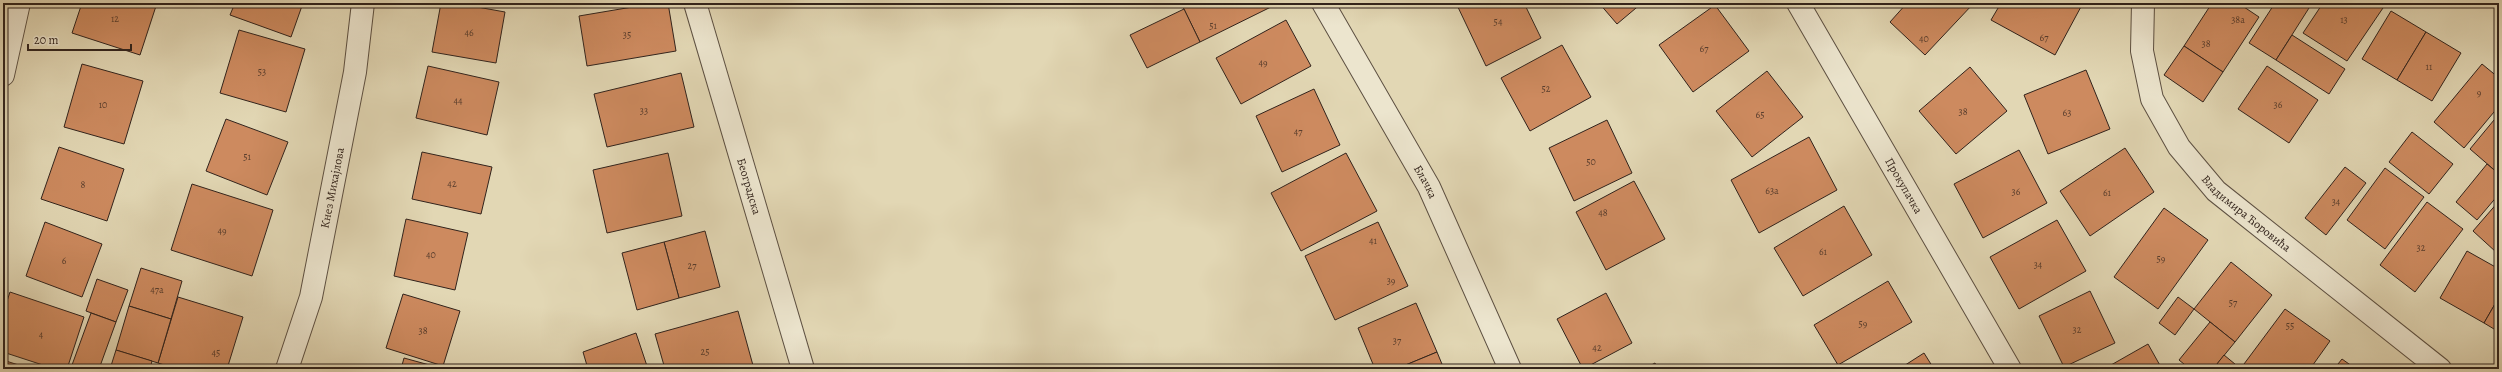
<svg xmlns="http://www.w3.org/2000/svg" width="2502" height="372" font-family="Alegreya,serif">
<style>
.building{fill:#cd8a5f;stroke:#31231c}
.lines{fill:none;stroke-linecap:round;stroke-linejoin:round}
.street-casing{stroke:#5d5042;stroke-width:24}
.street{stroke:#ece5ce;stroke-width:22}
.labels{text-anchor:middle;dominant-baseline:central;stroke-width:4;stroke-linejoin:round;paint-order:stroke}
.number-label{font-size:10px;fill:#583d2d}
.street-label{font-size:12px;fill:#31231c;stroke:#ece5ce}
</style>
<rect width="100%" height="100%" fill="#e2d7b4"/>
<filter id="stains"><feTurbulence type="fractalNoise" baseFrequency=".005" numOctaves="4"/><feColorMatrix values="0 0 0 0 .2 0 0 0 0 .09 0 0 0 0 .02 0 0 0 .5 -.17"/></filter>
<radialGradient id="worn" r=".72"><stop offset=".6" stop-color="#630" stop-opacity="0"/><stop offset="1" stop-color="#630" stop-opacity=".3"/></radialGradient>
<!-- building -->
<g class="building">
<polygon points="82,3 157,3 140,55 72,33"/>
<polygon points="235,3 303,3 291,37 230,15"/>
<polygon points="441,3 455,3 505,12 496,63 432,52"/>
<polygon points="656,3 668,3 676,51 587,66 579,16"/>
<polygon points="1181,3 1279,3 1200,42"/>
<polygon points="1456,3 1524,3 1541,38 1486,66"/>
<polygon points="1599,3 1642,3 1617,24"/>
<polygon points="1907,3 1972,3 1973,4 1925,55 1890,22"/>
<polygon points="2001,3 2083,3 2055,55 1991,20"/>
<polygon points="2212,3 2238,3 2259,17 2223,72 2184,46"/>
<polygon points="2275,3 2301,3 2309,8 2276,60 2249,43"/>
<polygon points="2323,3 2385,5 2347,61 2303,33"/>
<polygon points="1715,5 1749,51 1693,92 1659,45"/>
<polygon points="1184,9 1200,42 1147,68 1130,35"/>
<polygon points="2391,11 2426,32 2397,80 2362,59"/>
<polygon points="1286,20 1311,66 1241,104 1216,58"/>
<polygon points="239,30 305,49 286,112 220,93"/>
<polygon points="2426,32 2461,53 2432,101 2397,80"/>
<polygon points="2292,35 2345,69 2329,94 2276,60"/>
<polygon points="1562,45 1591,97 1530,131 1501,78"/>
<polygon points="2184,46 2223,72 2203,102 2164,75"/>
<polygon points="82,64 143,81 124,144 64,127"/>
<polygon points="2482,64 2499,78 2499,106 2464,148 2434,122"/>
<polygon points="428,66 499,82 487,135 416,118"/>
<polygon points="2267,66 2318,100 2289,143 2238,109"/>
<polygon points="1970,67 2007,111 1956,154 1919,111"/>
<polygon points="2086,70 2110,129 2048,154 2024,95"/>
<polygon points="1767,71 1803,117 1752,157 1716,111"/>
<polygon points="681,73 694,127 607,147 594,94"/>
<polygon points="1314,89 1340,145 1282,172 1256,116"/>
<polygon points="2499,114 2499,174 2470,149"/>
<polygon points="226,119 288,142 267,195 206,171"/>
<polygon points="1607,120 1632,173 1574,201 1549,148"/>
<polygon points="2412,132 2453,164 2429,194 2389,162"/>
<polygon points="1809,137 1837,190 1759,233 1731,180"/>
<polygon points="59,147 124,169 107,221 41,199"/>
<polygon points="2125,148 2154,192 2090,236 2060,191"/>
<polygon points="2019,150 2047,203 1983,238 1954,184"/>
<polygon points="422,152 492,167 481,214 412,199"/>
<polygon points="668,153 682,216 607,233 593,170"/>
<polygon points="1346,153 1377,211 1301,251 1271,193"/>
<polygon points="2487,164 2499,174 2499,194 2477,220 2456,202"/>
<polygon points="2345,167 2366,183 2326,235 2305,218"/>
<polygon points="2385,168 2424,197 2385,249 2347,220"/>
<polygon points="1634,181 1665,239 1606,270 1576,212"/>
<polygon points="192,184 273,210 252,276 171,250"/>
<polygon points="2499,201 2499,248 2496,252 2473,231"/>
<polygon points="2427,202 2463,229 2415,292 2380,265"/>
<polygon points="1844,206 1872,255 1803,296 1774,248"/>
<polygon points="2164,208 2208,240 2158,309 2114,277"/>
<polygon points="406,219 468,233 455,290 394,276"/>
<polygon points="2057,220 2086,271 2019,309 1990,257"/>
<polygon points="45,222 102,244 82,297 26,276"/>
<polygon points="1378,222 1408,286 1335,320 1305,256"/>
<polygon points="705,231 720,287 679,298 664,242"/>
<polygon points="664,242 679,298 637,310 622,253"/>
<polygon points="2467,251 2499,269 2499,297 2484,323 2440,298"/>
<polygon points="2231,262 2272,295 2235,342 2194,309"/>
<polygon points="141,268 182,281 171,319 129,306"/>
<polygon points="97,279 128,290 116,322 86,311"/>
<polygon points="1888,281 1912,322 1838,365 1814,325"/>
<polygon points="2090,291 2115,343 2064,367 2039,316"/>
<polygon points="10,292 84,317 67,369 55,369 3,352 3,313"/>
<polygon points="1606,293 1632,343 1583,369 1557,319"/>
<polygon points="403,294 460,311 443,366 386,348"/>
<polygon points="178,297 243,317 227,369 177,369 158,363"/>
<polygon points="2178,297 2194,309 2175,335 2159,323"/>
<polygon points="2499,297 2499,332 2484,323"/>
<polygon points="1416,303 1437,352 1396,369 1375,369 1358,328"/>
<polygon points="129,306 171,319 158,363 116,350"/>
<polygon points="2285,309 2330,341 2310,369 2251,369 2244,364"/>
<polygon points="738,311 754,369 665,369 655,334"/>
<polygon points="91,313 116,322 99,369 84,369 72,365"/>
<polygon points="2210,322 2235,342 2213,369 2190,369 2179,360"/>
<polygon points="636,333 648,369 588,369 583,352"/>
<polygon points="2148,344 2162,369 2104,369"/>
<polygon points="116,350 152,361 150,369 110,369"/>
<polygon points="1437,352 1444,369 1396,369"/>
<polygon points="1924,353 1934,369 1899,369"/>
<polygon points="2224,355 2241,369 2213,369"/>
<polygon points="404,358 444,369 401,369"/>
<polygon points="2342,359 2356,369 2334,369"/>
<polygon points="3,360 31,369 3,369"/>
<polygon points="1655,363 1658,369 1644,369"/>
</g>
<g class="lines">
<defs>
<g id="street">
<path id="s1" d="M695,3L803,369"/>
<path id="s2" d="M1323,3L1429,187L1510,369"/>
<path id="s3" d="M1798,3L2010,369"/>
<path id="s4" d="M2143,3L2142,51L2152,99L2179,147L2216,191L2440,369"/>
<polyline points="3,75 19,3"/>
<path id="s5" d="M287,369L311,297L355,72L363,3"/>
</g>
</defs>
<!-- street casing -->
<use href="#street" class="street-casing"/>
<!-- street -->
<use href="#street" class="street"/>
</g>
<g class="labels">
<!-- number labels -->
<g class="number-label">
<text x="115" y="18">12</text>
<text x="2238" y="19">38a</text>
<text x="2344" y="19">13</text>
<text x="1498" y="21">54</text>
<text x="1213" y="25">51</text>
<text x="469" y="32">46</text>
<text x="627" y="34">35</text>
<text x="2044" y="37">67</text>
<text x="1924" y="38">40</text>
<text x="2206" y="43">38</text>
<text x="1704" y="48">67</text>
<text x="1263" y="62">49</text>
<text x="2429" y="66">11</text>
<text x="262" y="71">53</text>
<text x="1546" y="88">52</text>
<text x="2479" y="92">9</text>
<text x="458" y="100">44</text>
<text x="103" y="104">10</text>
<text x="2278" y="104">36</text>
<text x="644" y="110">33</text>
<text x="1963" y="111">38</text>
<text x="2067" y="112">63</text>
<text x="1760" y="114">65</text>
<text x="1298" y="131">47</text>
<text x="247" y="156">51</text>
<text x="1591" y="161">50</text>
<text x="452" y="183">42</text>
<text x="83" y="184">8</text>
<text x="1772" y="190">63a</text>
<text x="2016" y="191">36</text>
<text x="2107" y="192">61</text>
<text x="2336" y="201">34</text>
<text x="1603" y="212">48</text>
<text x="222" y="230">49</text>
<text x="1373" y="240">41</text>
<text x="2421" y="247">32</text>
<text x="1823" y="251">61</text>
<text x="431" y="254">40</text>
<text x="2161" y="258">59</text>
<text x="64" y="260">6</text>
<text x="2038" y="264">34</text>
<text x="692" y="265">27</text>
<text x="1391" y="280">39</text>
<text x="157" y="289">47a</text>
<text x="2233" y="302">57</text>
<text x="1863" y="323">59</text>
<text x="2290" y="325">55</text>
<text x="2077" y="329">32</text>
<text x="423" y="330">38</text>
<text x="41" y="334">4</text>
<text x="1397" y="340">37</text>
<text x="1597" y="347">42</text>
<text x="705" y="351">25</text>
<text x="216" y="352">45</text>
</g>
<!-- street labels -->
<g class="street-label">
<text stroke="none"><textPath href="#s2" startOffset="206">Блачка</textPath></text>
<text stroke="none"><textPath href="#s1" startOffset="191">Београдска</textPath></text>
<text stroke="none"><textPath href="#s3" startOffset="211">Прокупачка</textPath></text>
<text stroke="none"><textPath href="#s5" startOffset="187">Кнез Михајлова</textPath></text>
<text stroke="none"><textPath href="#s4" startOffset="247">Владимира Ћоровића</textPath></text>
</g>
</g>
<!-- margin -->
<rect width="2502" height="372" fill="none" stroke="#e2d7b4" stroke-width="16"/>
<rect x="4" y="4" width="2494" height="364" fill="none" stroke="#31231c" stroke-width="2"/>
<rect x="8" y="8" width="2486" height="356" fill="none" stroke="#31231c"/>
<!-- scale -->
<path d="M28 44v6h103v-6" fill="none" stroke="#31231c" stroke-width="2"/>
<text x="34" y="44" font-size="12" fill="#31231c" stroke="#ece5ce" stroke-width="3" paint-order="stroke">20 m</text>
<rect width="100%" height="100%" filter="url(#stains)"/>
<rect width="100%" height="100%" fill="url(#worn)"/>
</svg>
